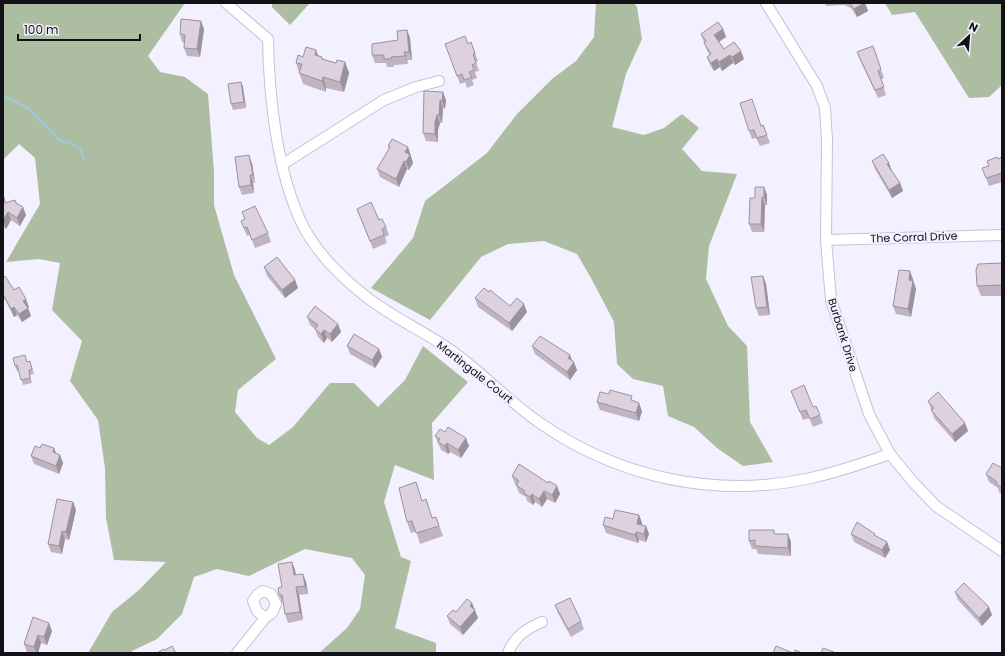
<svg xmlns="http://www.w3.org/2000/svg" width="1005" height="656" font-family="Poppins,sans-serif">
<style>
.forest{fill:#adbda2}
.lines{fill:none;stroke-linecap:round;stroke-linejoin:round}
.stream{stroke:#a2c7d2;stroke-width:2.5}
.minor-casing{stroke:#c5c3d4;stroke-width:12}
.minor{stroke:#fff;stroke-width:10}
.wall{fill:#bfb4bf}
.shaded-wall{fill:#9b929b}
.building{fill:#ded1de;stroke:#9b929b}
.labels{text-anchor:middle;dominant-baseline:central;stroke-width:4;stroke-linejoin:round;paint-order:stroke}
.street-label{font-size:11px;fill:#121116;stroke:#f3f1ff}
</style>
<rect width="100%" height="100%" fill="#f3f1ff"/>
<!-- forest -->
<g class="forest">
<polygon points="3,3 185,3 148,56 160,72 185,77 208,94 214,172 214,205 234,275 276,359 238,390 235,412 257,438 269,445 293,427 330,383 354,383 378,407 405,380 423,346 468,382 432,423 434,480 395,465 384,502 401,557 411,561 395,628 436,643 436,653 319,653 347,628 360,609 365,575 352,558 305,549 249,576 217,569 194,577 182,614 157,639 132,651 131,653 88,653 112,612 139,590 166,562 114,560 106,518 105,468 98,420 70,381 82,341 52,310 60,263 39,259 6,262 40,204 35,158 19,144 3,160"/>
<polygon points="272,3 310,3 290,25 272,7"/>
<polygon points="596,3 634,3 637,7 642,39 626,74 612,127 644,135 664,128 682,114 699,128 682,149 702,171 737,174 709,246 706,279 728,326 747,346 750,422 773,462 743,466 717,448 694,427 668,416 663,386 633,379 617,364 614,322 591,278 577,254 544,241 508,244 481,257 430,320 371,288 413,238 425,201 487,153 517,114 552,79 576,61 594,37"/>
<polygon points="885,3 1002,3 1002,85 989,97 969,98 915,12 892,15"/>
</g>
<g class="lines">
<!-- stream -->
<polyline class="stream" points="3,96 28,108 34,115 61,141 71,143 80,149 84,159"/>
<defs>
<g id="minor">
<path d="M226,3L268,39C269,98 277,173 303,226C317,253 340,276 364,295C391,317 424,331 452,351C483,373 509,402 540,423C619,478 717,499 811,478C838,472 864,463 890,454"/>
<polyline points="766,3 817,86 825,108 827,140 826,240 831,300 869,414 890,454 914,483 936,506 1002,551"/>
<polyline points="283,164 384,100 416,87 439,81"/>
<polyline points="826,240 1002,235"/>
<polyline points="237,653 265,618 272,613 276,604 271,594 263,591 257,595 253,601 257,611 265,618"/>
<path d="M508,653C515,636 526,629 542,622"/>
</g>
</defs>
<!-- minor casing -->
<use href="#minor" class="minor-casing"/>
<!-- minor -->
<use href="#minor" class="minor"/>
</g>
<!-- wall -->
<g class="wall">
<polygon points="825,3 865,3 868,11 857,17 851,8 844,5 826,6"/>
<polygon points="204,29 200,57 187,56 184,48 185,43 182,42 180,34"/>
<polygon points="723,29 726,37 719,42 724,49 744,59 735,65 733,63 722,71 720,67 714,71 710,65 707,57 710,55 707,51 701,34"/>
<polygon points="407,30 410,38 412,60 407,60 408,64 394,65 394,67 387,67 386,63 375,63 372,55 398,40"/>
<polygon points="471,42 478,61 476,62 479,71 475,72 477,78 472,80 474,85 467,88 465,82 460,84 457,76 468,44"/>
<polygon points="873,46 884,78 881,79 886,95 878,98 860,60 857,52"/>
<polygon points="318,55 323,59 336,63 345,62 349,73 344,92 326,88 326,92 303,84 296,63 303,57"/>
<polygon points="241,82 243,87 246,108 233,110 231,104"/>
<polygon points="424,91 446,100 445,109 443,108 442,123 440,123 438,130 438,142 426,141 423,133"/>
<polygon points="763,125 770,143 760,146 756,138 752,139 749,131"/>
<polygon points="388,146 408,147 413,163 409,170 407,169 399,187 380,177 377,169 389,149"/>
<polygon points="1002,157 1002,182 989,186 982,168 989,166 998,159"/>
<polygon points="872,161 892,171 900,183 903,191 892,198 875,169"/>
<polygon points="252,163 255,183 253,183 254,193 242,195 239,187"/>
<polygon points="764,187 767,195 767,205 765,205 764,232 752,232 749,224 755,198"/>
<polygon points="3,197 4,197 6,203 17,204 26,215 20,226 11,220 6,229 3,227"/>
<polygon points="357,209 379,220 386,227 389,235 385,237 387,243 373,249"/>
<polygon points="242,212 268,233 271,242 255,248 250,235 247,236 244,229 241,221 245,219"/>
<polygon points="1002,263 1002,296 981,296 977,286"/>
<polygon points="264,267 295,280 298,288 285,298 267,276"/>
<polygon points="763,276 766,284 770,315 759,316 756,308"/>
<polygon points="3,278 29,307 28,308 31,316 22,322 17,315 14,317 3,296"/>
<polygon points="913,279 916,289 911,317 896,314 893,306"/>
<polygon points="489,292 510,306 527,312 512,331 478,307 475,298"/>
<polygon points="307,317 338,324 341,332 332,342 327,338 324,343 318,337 315,329 310,325"/>
<polygon points="347,346 379,349 382,357 375,368 350,354"/>
<polygon points="532,346 570,355 571,360 577,370 570,380 535,354"/>
<polygon points="27,362 32,367 34,374 30,375 32,383 23,385 19,371 17,371 15,366"/>
<polygon points="791,391 813,407 816,406 823,423 813,427 809,418 803,420"/>
<polygon points="928,401 965,423 968,431 955,442 934,418"/>
<polygon points="597,402 642,411 639,421 600,410"/>
<polygon points="435,436 469,446 461,458 450,452 448,454 441,450"/>
<polygon points="40,448 54,448 56,454 60,455 63,463 59,474 34,464 31,456"/>
<polygon points="1002,468 1002,494 999,492 998,488 989,482 986,474"/>
<polygon points="512,476 548,483 557,486 560,494 555,503 547,499 542,507 535,502 533,505 527,501 526,497 519,493 516,485 515,484"/>
<polygon points="422,501 433,518 436,517 443,536 420,544 416,531 411,533 407,522"/>
<polygon points="73,502 76,510 69,540 65,539 62,554 51,552 48,544"/>
<polygon points="639,515 642,523 642,525 646,526 649,534 646,542 639,540 638,543 606,533 603,525 613,519"/>
<polygon points="774,530 775,534 788,534 791,542 791,556 758,554 756,549 752,549 749,541"/>
<polygon points="851,534 875,534 876,536 887,542 890,550 885,558 854,542"/>
<polygon points="292,562 295,570 296,575 303,574 306,582 308,594 299,595 303,620 288,623 285,614 284,603 282,603 279,595 282,587"/>
<polygon points="955,592 989,607 992,615 982,626 958,600"/>
<polygon points="472,603 478,618 463,635 450,624 447,616"/>
<polygon points="555,605 581,621 584,629 571,637 558,613"/>
<polygon points="33,617 52,631 47,645 41,643 38,653 31,653 27,652 24,644"/>
</g>
<!-- shaded-wall -->
<g class="shaded-wall">
<polygon points="864,3 865,3 868,11 857,17 854,9"/>
<polygon points="201,21 204,29 200,57 197,49"/>
<polygon points="723,29 726,37 717,43 714,35"/>
<polygon points="407,30 410,38 412,60 409,52"/>
<polygon points="316,50 320,60 315,55"/>
<polygon points="741,51 744,59 735,65 732,57"/>
<polygon points="404,52 407,60 408,64 405,56"/>
<polygon points="730,55 733,63 722,71 719,62"/>
<polygon points="717,59 720,67 714,71 711,63"/>
<polygon points="345,62 349,73 344,92 340,82"/>
<polygon points="323,77 326,88 326,92 322,81"/>
<polygon points="241,82 243,87 246,108 244,102"/>
<polygon points="443,92 446,100 445,109 442,101"/>
<polygon points="440,100 443,108 442,123 439,115"/>
<polygon points="437,115 440,123 438,130 438,142 435,134 435,122"/>
<polygon points="408,147 413,163 409,170 406,162 405,152"/>
<polygon points="249,155 252,163 255,183 253,175"/>
<polygon points="404,161 407,169 399,187 396,179"/>
<polygon points="889,163 892,171 890,172 887,164"/>
<polygon points="250,175 253,183 254,193 251,185"/>
<polygon points="900,183 903,191 892,198 889,190"/>
<polygon points="764,187 767,195 767,205 764,197"/>
<polygon points="762,197 765,205 764,232 761,224"/>
<polygon points="23,207 26,215 20,226 17,218"/>
<polygon points="8,212 11,220 6,229 3,220"/>
<polygon points="910,271 913,279 913,281 916,289 911,317 908,309 909,280"/>
<polygon points="763,276 766,284 770,315 767,307"/>
<polygon points="295,280 298,288 285,298 282,290"/>
<polygon points="26,299 29,307 26,309 23,301"/>
<polygon points="524,304 527,312 512,331 509,323"/>
<polygon points="14,307 17,315 14,317 11,309"/>
<polygon points="28,308 31,316 22,322 19,314"/>
<polygon points="338,324 341,332 332,342 330,334"/>
<polygon points="324,330 327,338 324,343 321,334"/>
<polygon points="379,349 382,357 375,368 372,360"/>
<polygon points="570,355 573,363 574,362 577,370 570,380 567,372 568,358"/>
<polygon points="639,403 642,411 639,421 636,413"/>
<polygon points="965,423 968,431 955,442 952,434"/>
<polygon points="466,438 469,446 461,458 458,450"/>
<polygon points="447,443 450,452 448,454 445,446"/>
<polygon points="54,448 57,456 53,452"/>
<polygon points="60,455 63,463 59,474 56,466"/>
<polygon points="557,486 560,494 555,503 552,495"/>
<polygon points="544,491 547,499 542,507 539,499"/>
<polygon points="532,494 535,502 533,505 530,497"/>
<polygon points="73,502 76,510 69,540 66,532"/>
<polygon points="639,515 642,523 640,532 637,524"/>
<polygon points="646,526 649,534 646,542 644,534"/>
<polygon points="62,531 65,539 62,554 59,546"/>
<polygon points="636,532 639,540 638,543 635,535"/>
<polygon points="788,534 791,542 791,556 788,548"/>
<polygon points="887,542 890,550 885,558 882,550"/>
<polygon points="292,562 295,570 297,583 294,575"/>
<polygon points="303,574 306,582 308,594 305,586"/>
<polygon points="296,587 299,595 303,620 300,612"/>
<polygon points="472,603 478,618 463,635 460,627 470,606"/>
<polygon points="989,607 992,615 982,626 979,618"/>
<polygon points="49,623 52,631 47,645 44,637"/>
<polygon points="38,635 41,643 38,653 36,653 34,647"/>
</g>
<!-- building -->
<g class="building">
<polygon points="850,3 864,3 854,9"/>
<polygon points="181,19 201,21 197,49 184,48 185,35 180,34"/>
<polygon points="718,22 723,29 714,35 724,49 734,42 741,51 732,57 730,55 719,62 717,59 711,63 707,57 711,54 704,43 706,41 701,34"/>
<polygon points="407,30 409,52 404,52 405,56 391,57 391,59 384,59 384,55 372,55 372,44 398,40 397,31"/>
<polygon points="465,36 468,44 471,42 475,53 473,54 476,63 472,65 474,70 469,72 472,77 464,80 462,74 457,76 445,44"/>
<polygon points="873,46 881,69 878,71 884,87 875,90 857,52"/>
<polygon points="306,47 316,50 315,55 322,57 322,59 336,63 337,60 345,62 340,82 323,77 322,81 299,73 302,64 296,63 298,55 303,57"/>
<polygon points="241,82 244,102 231,104 228,84"/>
<polygon points="424,91 443,92 442,101 440,100 439,115 437,115 435,122 435,134 423,133"/>
<polygon points="752,99 761,126 763,125 767,135 757,138 754,130 749,131 740,103"/>
<polygon points="392,139 408,147 405,152 410,155 406,162 404,161 396,179 377,169 390,147 388,146"/>
<polygon points="883,154 889,163 887,164 900,183 889,190 872,161"/>
<polygon points="249,155 253,175 250,175 251,185 239,187 235,157"/>
<polygon points="997,157 998,159 1002,157 1002,173 986,178 982,168 989,166 987,161"/>
<polygon points="755,187 764,187 764,197 762,197 761,224 749,224 750,198 755,198"/>
<polygon points="3,197 4,197 5,203 15,200 16,203 23,207 17,218 8,212 3,220"/>
<polygon points="371,202 379,220 382,219 386,227 382,229 384,235 370,241 357,209"/>
<polygon points="255,206 268,233 252,240 247,227 244,228 241,221 245,219 242,212"/>
<polygon points="277,257 295,280 282,290 264,267"/>
<polygon points="1002,263 1002,285 977,286 976,270 978,264"/>
<polygon points="899,270 910,271 909,280 913,281 908,309 893,306"/>
<polygon points="5,276 14,290 19,287 26,299 23,301 28,308 19,314 14,307 11,309 3,294 3,278"/>
<polygon points="763,276 767,307 756,308 751,277"/>
<polygon points="484,288 489,292 490,290 510,306 517,298 524,304 509,323 475,298"/>
<polygon points="315,306 338,324 330,334 324,330 321,334 315,329 318,325 307,317"/>
<polygon points="354,334 379,349 372,360 347,346"/>
<polygon points="540,336 570,355 568,358 574,362 567,372 532,346"/>
<polygon points="25,355 27,362 30,361 32,369 29,370 30,378 21,380 17,365 15,366 13,358"/>
<polygon points="804,385 813,407 816,406 820,415 810,419 806,410 800,412 791,391"/>
<polygon points="610,390 632,396 631,400 639,403 636,413 597,402 600,392 609,394"/>
<polygon points="938,392 965,423 952,434 931,410 934,408 928,401"/>
<polygon points="448,427 466,438 458,450 447,443 445,446 438,442 440,439 435,436 440,429 445,432"/>
<polygon points="42,444 54,448 53,452 60,455 56,466 31,456 35,446 40,448"/>
<polygon points="993,463 1002,468 1002,487 996,484 997,482 986,474"/>
<polygon points="519,464 548,483 549,481 557,486 552,495 544,491 539,499 532,494 530,497 524,493 525,491 516,485 519,481 512,476"/>
<polygon points="416,482 422,501 426,499 432,518 436,517 439,526 416,533 412,521 407,522 399,488"/>
<polygon points="57,499 73,502 66,532 62,531 59,546 48,544"/>
<polygon points="615,510 639,515 637,524 646,526 644,534 636,532 635,535 603,525 605,517 613,519"/>
<polygon points="857,522 875,534 874,535 887,542 882,550 851,534"/>
<polygon points="749,530 774,530 774,534 788,534 788,548 755,546 755,540 749,541"/>
<polygon points="292,562 294,575 303,574 305,586 296,587 300,612 285,614 282,595 279,595 278,588 282,587 278,564"/>
<polygon points="964,583 989,607 979,618 955,592"/>
<polygon points="570,598 581,621 568,629 555,605"/>
<polygon points="467,599 472,603 470,606 475,610 460,627 447,616 453,610 456,612"/>
<polygon points="33,617 49,623 44,637 38,635 34,647 24,644"/>
<polygon points="172,646 176,653 157,653 164,649 165,650"/>
<polygon points="776,646 793,653 773,653"/>
<polygon points="823,648 834,652 833,653 821,653"/>
<polygon points="795,650 802,653 794,653"/>
</g>
<g class="labels">
<!-- street labels -->
<g class="street-label">
<text transform="translate(914 237) rotate(-2)">The Corral Drive</text>
<text transform="translate(843 335) rotate(73)">Burbank Drive</text>
<text transform="translate(475 372) rotate(38)">Martingale Court</text>
</g>
</g>
<!-- border -->
<rect width="1005" height="656" fill="none" stroke="#121116" stroke-width="8"/>
<!-- north arrow -->
<g transform="translate(969 36) rotate(26)" stroke="#f3f1ff" stroke-width="3" paint-order="stroke">
<path d="M0-3L7 15L0 10L-7 15Z" fill="#121116"/>
<text y="-6" font-size="11" font-weight="bold" text-anchor="middle" fill="#121116">N</text>
</g>
<!-- scale -->
<path d="M18 34v6h122v-6" fill="none" stroke="#121116" stroke-width="2"/>
<text x="24" y="34" font-size="12" fill="#121116" stroke="#f3f1ff" stroke-width="3" paint-order="stroke">100 m</text>
</svg>
